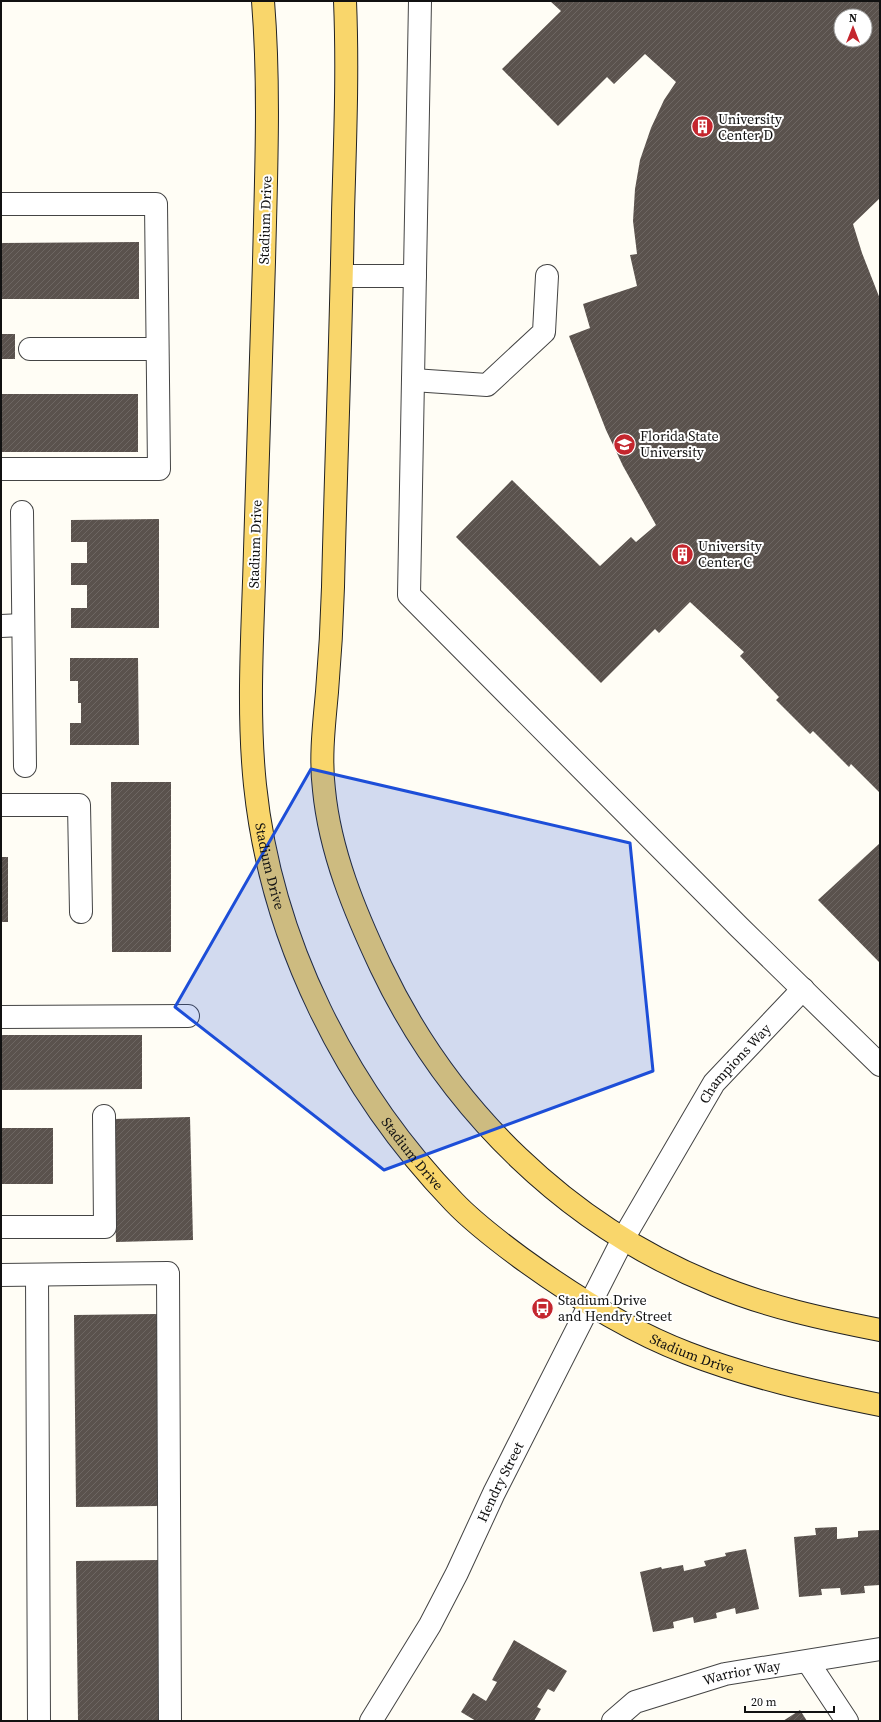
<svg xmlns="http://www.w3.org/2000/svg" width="881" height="1722" font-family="'Source Serif 4',serif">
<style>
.building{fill:url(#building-hatch);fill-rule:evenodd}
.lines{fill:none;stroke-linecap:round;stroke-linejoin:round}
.minor-casing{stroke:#444;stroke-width:24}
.major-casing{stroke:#222;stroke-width:24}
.minor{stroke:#fff;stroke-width:22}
.major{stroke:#f9d66b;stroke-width:22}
.marked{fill:#1d4ed8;fill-opacity:0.2;stroke:#1d4ed8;stroke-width:3;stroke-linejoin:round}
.labels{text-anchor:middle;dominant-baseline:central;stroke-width:4;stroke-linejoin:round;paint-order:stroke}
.poi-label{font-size:14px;fill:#111;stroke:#fff;text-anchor:start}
.street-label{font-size:14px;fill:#111;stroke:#fff}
</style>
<defs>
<pattern id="building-hatch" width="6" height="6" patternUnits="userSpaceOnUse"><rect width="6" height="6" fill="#5a524d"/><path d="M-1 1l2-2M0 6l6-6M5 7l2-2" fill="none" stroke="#6d6662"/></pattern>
</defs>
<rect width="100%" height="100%" fill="#fffdf5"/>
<!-- building -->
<g class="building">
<path d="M550,1H880V198L853,224L862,253L880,299V793L851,764L849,767L813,731L810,734L776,700L779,697L740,656L744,652L690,602L659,633L655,629L601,683L456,537L512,480L600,566L631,537L636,542L656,525L623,466L606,430L569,336L590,328L583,304L637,286L630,255L637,254L633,221L635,189L640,160L651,128L664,100L676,82L645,54L614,84L607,77L558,126L502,69L561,11ZM841,16H865V40H841Z"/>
<polygon points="139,242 139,299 1,299 1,243"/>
<rect x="1" y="334" width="14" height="25"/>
<rect x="1" y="394" width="137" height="58"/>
<polygon points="159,519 159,628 71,628 71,608 87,608 87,585 71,585 71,563 87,563 87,542 71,542 71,520"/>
<polygon points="70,658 138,658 139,745 70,745 70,723 81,723 81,703 78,703 78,681 70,681"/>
<polygon points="111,782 171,782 171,952 112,952"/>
<polygon points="880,843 880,963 818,900"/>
<rect x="1" y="857" width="7" height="65"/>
<polygon points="1,1035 142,1035 142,1089 1,1090"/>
<polygon points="190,1117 193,1240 116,1242 113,1119"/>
<rect x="1" y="1128" width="52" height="56"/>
<polygon points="157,1314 159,1506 76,1507 74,1315"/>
<polygon points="837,1527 837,1539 858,1537 858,1531 880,1530 880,1585 864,1586 865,1593 841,1595 840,1588 821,1589 822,1595 799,1597 794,1537 816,1535 815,1528"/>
<polygon points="746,1549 759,1609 736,1614 735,1608 716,1613 717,1618 694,1623 693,1617 673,1622 674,1628 653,1632 640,1572 661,1567 662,1569 683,1565 684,1571 706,1566 704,1561 726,1556 725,1553"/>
<polygon points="159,1560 161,1721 78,1721 76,1561"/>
<polygon points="514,1640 567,1671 554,1692 548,1689 537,1707 541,1709 534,1721 476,1721 461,1712 473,1693 486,1701 497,1682 492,1680"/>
<polygon points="800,1710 807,1721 783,1721"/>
</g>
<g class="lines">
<defs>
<g id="minor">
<polyline points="420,1 409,595 739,927 880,1065"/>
<polyline points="1,204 156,204 159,469 1,469"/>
<polyline points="342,276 415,276"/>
<polyline points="30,349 157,349"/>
<polyline points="413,380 487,385 544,332 547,276"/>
<polyline points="22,512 25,766"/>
<polyline points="1,626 23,625"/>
<polyline points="1,805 79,805 81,912"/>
<polyline points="1,1017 188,1016"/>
<polyline points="1,1227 105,1227 104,1116"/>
<polyline points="1,1275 168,1273 170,1721"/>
<polyline points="37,1275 39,1721"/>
<polyline points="808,1662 847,1721"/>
<path id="s1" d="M371,1721L430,1625L457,1573L494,1493L623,1239L714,1083L803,989"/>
<path id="s2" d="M613,1721L635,1702L725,1674L880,1649"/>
</g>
<g id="major">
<path id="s3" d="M263,1C270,88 266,175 264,262C261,358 258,454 255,550C253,628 247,707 255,785C271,940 346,1090 454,1202C474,1223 498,1241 521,1258C572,1295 627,1330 687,1353C749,1377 815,1392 880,1405"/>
<path d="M345,1C348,72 345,142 343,213C341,337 336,462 333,587C332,622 330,657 327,692C324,725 320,758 324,790C330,852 355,912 381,967C449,1110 568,1226 715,1285C768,1307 824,1319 880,1330"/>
</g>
</defs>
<!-- minor casing -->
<use href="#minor" class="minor-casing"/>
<!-- major casing -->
<use href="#major" class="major-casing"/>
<!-- minor -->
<use href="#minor" class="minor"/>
<!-- major -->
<use href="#major" class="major"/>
</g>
<!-- marked area -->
<path class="marked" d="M311,769L630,843L653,1071L384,1170L175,1007Z"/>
<!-- icons -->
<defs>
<symbol id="building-disc" viewBox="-11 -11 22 22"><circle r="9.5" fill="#c4262e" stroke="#fff"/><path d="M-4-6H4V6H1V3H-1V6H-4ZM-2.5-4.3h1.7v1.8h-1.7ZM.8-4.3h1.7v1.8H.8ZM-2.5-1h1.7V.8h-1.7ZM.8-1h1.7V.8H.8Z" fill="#fff"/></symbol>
<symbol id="university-disc" viewBox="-11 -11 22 22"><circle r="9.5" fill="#c4262e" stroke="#fff"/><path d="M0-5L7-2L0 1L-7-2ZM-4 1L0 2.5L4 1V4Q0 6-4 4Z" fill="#fff"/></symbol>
<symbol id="bus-disc" viewBox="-11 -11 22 22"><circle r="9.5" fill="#c4262e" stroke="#fff"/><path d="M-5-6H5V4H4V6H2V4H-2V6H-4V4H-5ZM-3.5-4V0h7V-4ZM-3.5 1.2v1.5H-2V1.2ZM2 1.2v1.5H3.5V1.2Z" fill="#fff"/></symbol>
</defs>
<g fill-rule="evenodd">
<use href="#building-disc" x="690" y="114" width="25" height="25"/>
<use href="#university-disc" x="612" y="432" width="25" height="25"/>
<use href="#building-disc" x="670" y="542" width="25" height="25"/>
<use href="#bus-disc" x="530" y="1296" width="25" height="25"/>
</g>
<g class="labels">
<!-- poi labels -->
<g class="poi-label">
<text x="718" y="119">University<tspan x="718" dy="16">Center D</tspan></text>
<text x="640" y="436">Florida State<tspan x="640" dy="16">University</tspan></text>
<text x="698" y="546">University<tspan x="698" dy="16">Center C</tspan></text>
<text x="558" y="1300">Stadium Drive<tspan x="558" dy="16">and Hendry Street</tspan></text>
</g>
<!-- street labels -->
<g class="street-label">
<text transform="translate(265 220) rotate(-88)">Stadium Drive</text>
<text transform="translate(255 544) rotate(-88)">Stadium Drive</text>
<text stroke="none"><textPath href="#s3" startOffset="867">Stadium Drive</textPath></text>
<text stroke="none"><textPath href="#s1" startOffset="753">Champions Way</textPath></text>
<text stroke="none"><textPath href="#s3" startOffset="1191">Stadium Drive</textPath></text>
<text stroke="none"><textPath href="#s3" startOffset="1539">Stadium Drive</textPath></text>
<text stroke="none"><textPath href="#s1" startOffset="272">Hendry Street</textPath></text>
<text stroke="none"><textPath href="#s2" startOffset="140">Warrior Way</textPath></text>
</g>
</g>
<!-- border -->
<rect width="881" height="1722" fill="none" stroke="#111111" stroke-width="4"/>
<!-- north arrow -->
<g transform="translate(853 28)"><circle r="19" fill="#ffffff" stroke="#a0a0a0"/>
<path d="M0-3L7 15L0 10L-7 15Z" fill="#c4262e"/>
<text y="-6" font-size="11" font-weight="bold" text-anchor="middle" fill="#111111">N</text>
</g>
<!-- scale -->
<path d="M745 1706v6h89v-6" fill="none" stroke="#111111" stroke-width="2"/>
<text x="751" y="1706" font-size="12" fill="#111111" stroke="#ffffff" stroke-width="3" paint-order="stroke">20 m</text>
</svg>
